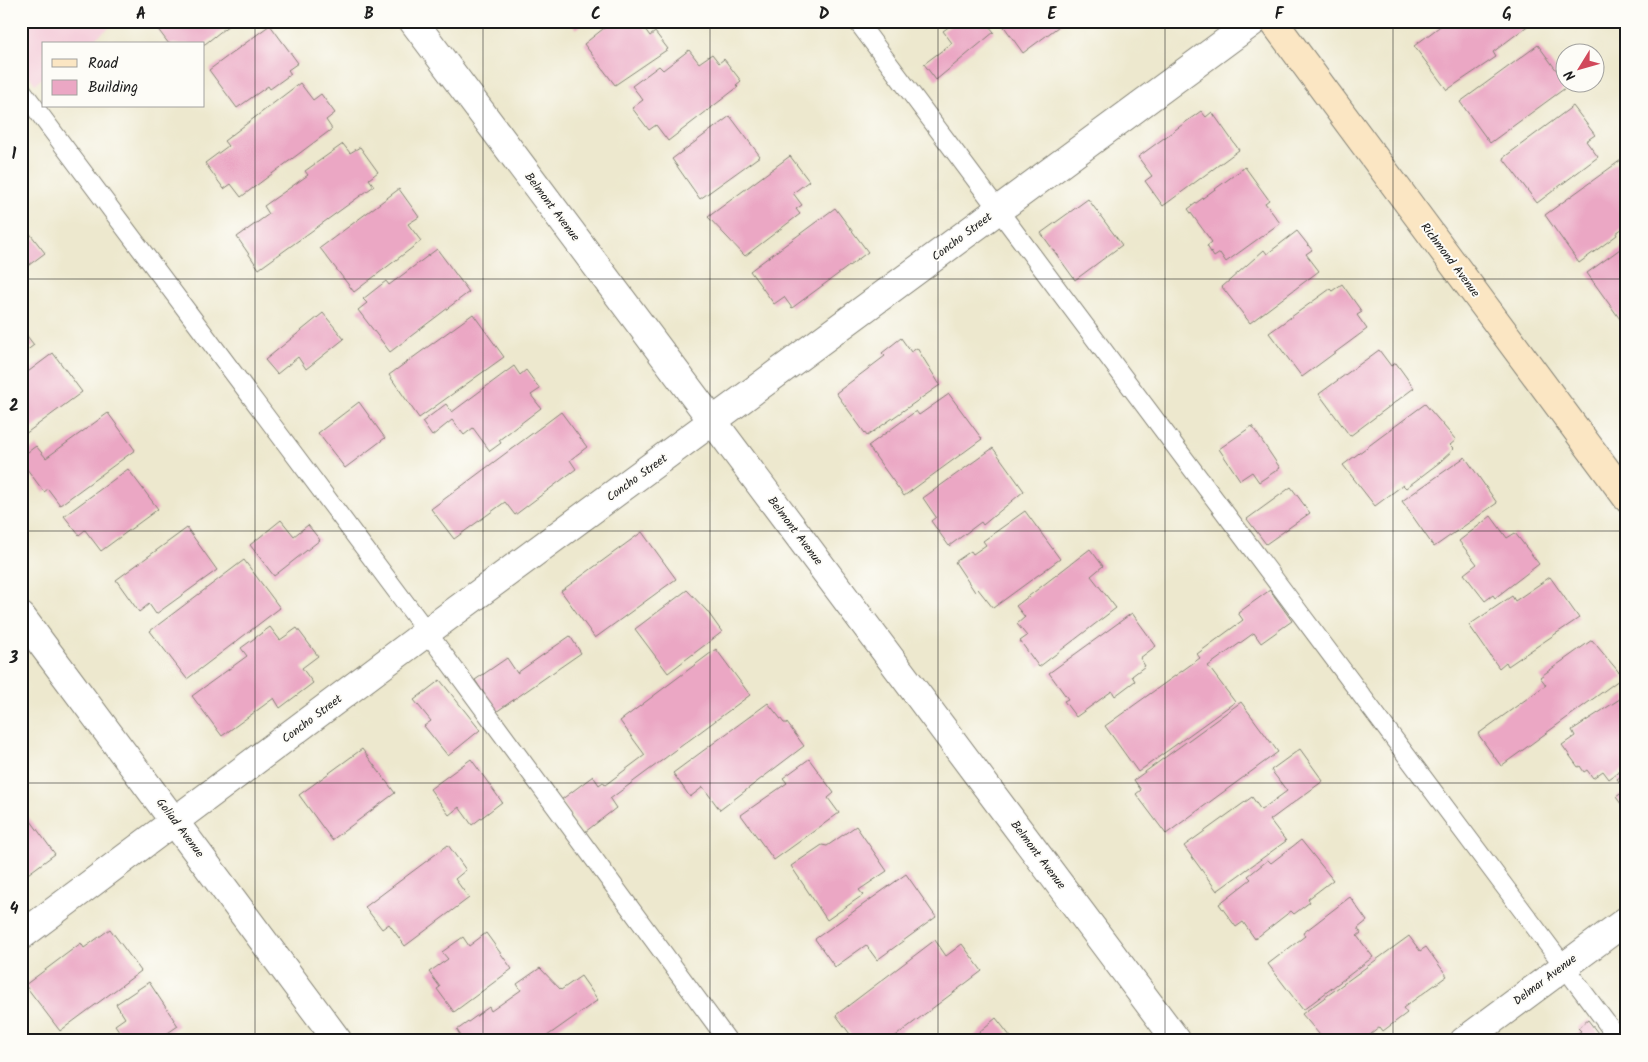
<svg xmlns="http://www.w3.org/2000/svg" width="1648" height="1062" font-family="Kalam,sans-serif">
<style>
.built{fill:#f5cfdb}
.building{fill:#eba7c4}
.lines{fill:none;stroke-linecap:round;stroke-linejoin:round}
.lane-casing{stroke:#848275;stroke-width:20}
.street-casing{stroke:#848275;stroke-width:30}
.secondary-casing{stroke:#848275;stroke-width:30}
.lane{stroke:#fff;stroke-width:18}
.street{stroke:#fff;stroke-width:28}
.secondary{stroke:#fbe6c3;stroke-width:28}
.grid{fill:none;stroke:#1c1c1c;stroke-width:1;stroke-opacity:0.55}
.labels{text-anchor:middle;dominant-baseline:central;stroke-width:4;stroke-linejoin:round;paint-order:stroke}
.street-label{font-size:12px;fill:#1c1c1c;stroke:#fdfcf7}
.neatline{fill:none;stroke:#1c1c1c;stroke-width:2}
.grid-label{font-size:16px;text-anchor:middle;font-weight:bold;fill:#1c1c1c}
</style>
<rect width="100%" height="100%" fill="#fdfcf7"/>
<filter id="ink" filterUnits="userSpaceOnUse"><feTurbulence type="fractalNoise" baseFrequency=".02" numOctaves="2"/><feDisplacementMap in="SourceGraphic" scale="10" xChannelSelector="R" yChannelSelector="G"/><feConvolveMatrix kernelMatrix="1 2 1 2 8 2 1 2 1" color-interpolation-filters="sRGB"/></filter>
<filter id="wash" filterUnits="userSpaceOnUse"><feTurbulence type="fractalNoise" baseFrequency=".0096" numOctaves="4" result="noise"/><feDisplacementMap in="SourceGraphic" scale="20" xChannelSelector="R" yChannelSelector="G"/><feGaussianBlur stdDeviation="1.12" result="paint"/><feColorMatrix in="noise" values="0 0 0 0 0 0 0 0 0 0 0 0 0 0 0 0 0 1.4 0 .05"/><feComposite in="paint" operator="in"/></filter>
<g filter="url(#wash)">
<rect width="100%" height="100%" fill="#ede8ce"/>
<!-- built -->
<polygon class="built" points="21,21 118,21 88,44 44,44 44,77 35,84 21,65"/>
<g id="blocks">
<!-- building -->
<g class="building">
<polygon points="158,21 234,21 205,44 169,44 154,24"/>
<polygon points="570,21 587,21 576,29"/>
<polygon points="613,21 639,21 650,36 655,32 668,49 615,85 584,44"/>
<polygon points="957,21 985,21 994,32 936,80 924,64 952,43 943,31"/>
<polygon points="1000,21 1066,21 1023,53"/>
<polygon points="1447,21 1534,21 1493,52 1496,57 1447,90 1414,46"/>
<polygon points="270,25 298,63 288,70 291,74 270,89 268,86 237,108 209,70"/>
<polygon points="1538,45 1568,86 1490,143 1460,102"/>
<polygon points="689,50 699,63 712,54 719,63 724,59 741,81 736,85 738,87 668,141 656,125 649,130 632,108 643,100 632,86 659,66 663,70"/>
<polygon points="300,83 313,100 321,94 335,113 326,120 332,129 241,197 231,184 224,189 205,163 228,146 224,141"/>
<polygon points="1573,106 1595,135 1586,141 1598,157 1537,203 1503,158"/>
<polygon points="1201,111 1206,117 1212,112 1239,150 1163,206 1145,181 1152,176 1138,157"/>
<polygon points="730,116 760,156 700,199 672,159"/>
<polygon points="343,144 350,153 360,147 378,172 369,179 374,186 259,269 237,237 269,214 264,206 308,175 305,171"/>
<polygon points="790,156 809,181 793,193 802,205 796,209 800,214 745,256 708,217"/>
<polygon points="1621,160 1627,168 1627,219 1623,222 1626,226 1616,233 1617,235 1579,263 1545,215"/>
<polygon points="1245,167 1269,200 1265,203 1280,223 1226,262 1220,253 1214,257 1207,246 1212,242 1188,209"/>
<polygon points="399,189 419,217 408,224 421,241 354,292 320,248"/>
<polygon points="1088,199 1122,245 1075,280 1041,233"/>
<polygon points="835,208 868,252 792,308 784,297 774,304 750,271"/>
<polygon points="21,222 45,253 21,271"/>
<polygon points="1297,231 1312,250 1306,254 1319,271 1250,323 1222,287 1264,250 1267,254"/>
<polygon points="1627,244 1627,318 1622,322 1587,273"/>
<polygon points="437,249 469,292 390,352 358,310 367,303 363,299 386,281 389,285"/>
<polygon points="1342,284 1362,312 1357,315 1367,329 1302,377 1269,333 1330,289 1332,291"/>
<polygon points="323,313 344,339 306,369 298,357 277,374 265,360"/>
<polygon points="473,314 504,357 419,418 389,375"/>
<polygon points="21,328 34,345 21,355"/>
<polygon points="901,338 911,352 917,348 940,385 867,436 836,393 885,356 882,353"/>
<polygon points="1379,350 1391,366 1396,363 1414,388 1350,436 1319,394"/>
<polygon points="53,353 82,392 21,437 21,377"/>
<polygon points="514,366 520,375 526,370 540,389 531,395 541,408 499,440 501,443 490,451 473,428 464,435 452,420 432,436 422,422 446,404 452,412"/>
<polygon points="949,394 982,439 904,496 868,446 916,411 919,415"/>
<polygon points="359,402 385,438 345,468 318,433"/>
<polygon points="1425,404 1456,440 1450,445 1454,449 1440,462 1406,488 1403,485 1375,506 1343,465"/>
<polygon points="561,412 587,447 570,460 576,469 515,515 505,502 454,539 431,509"/>
<polygon points="108,413 135,450 60,505 48,489 44,492 21,461 21,457 36,446 46,458"/>
<polygon points="1252,426 1280,468 1259,482 1252,472 1240,480 1219,449"/>
<polygon points="993,448 1024,491 983,525 981,522 949,546 931,521 936,517 923,498"/>
<polygon points="1465,457 1497,503 1434,547 1402,501"/>
<polygon points="128,469 158,509 101,551 85,530 79,535 64,516"/>
<polygon points="1291,487 1310,513 1266,544 1247,519"/>
<polygon points="1025,511 1060,559 993,608 978,589 975,592 955,562 971,551 973,554 986,545 983,541"/>
<polygon points="1491,516 1507,538 1515,533 1539,564 1495,598 1493,595 1485,601 1464,574 1477,564 1459,541"/>
<polygon points="281,520 294,536 308,525 320,540 274,576 250,545"/>
<polygon points="187,528 217,570 156,614 149,604 139,612 116,580"/>
<polygon points="642,532 676,579 595,638 561,591"/>
<polygon points="1090,549 1103,566 1091,576 1116,608 1039,667 1020,641 1027,636 1017,624 1025,617 1016,606"/>
<polygon points="244,560 280,608 187,679 150,631"/>
<polygon points="1550,577 1579,618 1508,666 1506,662 1499,668 1469,625 1512,596 1515,601"/>
<polygon points="687,590 707,611 722,632 668,673 635,629"/>
<polygon points="1270,590 1292,621 1261,643 1254,633 1208,666 1235,702 1138,772 1105,726 1200,658 1197,654 1243,620 1238,613"/>
<polygon points="1132,613 1156,646 1140,658 1145,666 1132,676 1135,681 1115,696 1112,691 1076,717 1064,701 1068,699 1049,673"/>
<polygon points="270,627 280,640 297,628 318,656 302,668 313,683 280,708 274,698 222,736 192,696 247,656 241,648"/>
<polygon points="570,636 581,653 496,712 475,680 507,658 517,673"/>
<polygon points="1592,640 1623,677 1501,766 1478,734 1546,685 1540,677"/>
<polygon points="716,649 750,695 610,799 616,808 585,832 561,800 593,776 599,785 603,782 605,785 645,755 620,721"/>
<polygon points="440,680 480,730 448,756 424,726 431,721 414,700"/>
<polygon points="1626,695 1627,766 1609,779 1603,771 1593,778 1587,770 1584,772 1580,766 1578,767 1562,745 1575,736 1572,730"/>
<polygon points="1241,702 1278,752 1166,834 1136,794 1141,790 1134,780"/>
<polygon points="768,703 784,723 787,723 804,746 720,810 703,787 690,797 673,773"/>
<polygon points="362,749 395,793 332,840 299,795"/>
<polygon points="1300,749 1323,781 1270,820 1286,841 1217,891 1184,846 1252,797 1261,810 1287,791 1271,770"/>
<polygon points="471,759 502,802 472,825 459,807 449,815 430,789"/>
<polygon points="809,759 834,793 828,798 839,813 774,860 741,815 787,783 783,778"/>
<polygon points="1627,772 1627,812 1616,797 1626,790 1617,779"/>
<polygon points="23,810 55,854 21,879 21,812"/>
<polygon points="856,826 887,871 859,890 863,895 827,920 791,866 822,845 827,846"/>
<polygon points="1301,840 1333,880 1308,899 1310,902 1294,914 1291,911 1255,939 1243,922 1236,927 1219,904 1251,879 1248,876 1268,860 1271,863"/>
<polygon points="448,845 466,870 455,879 469,898 405,946 389,924 382,929 365,907"/>
<polygon points="906,874 936,917 877,960 866,945 835,967 815,939"/>
<polygon points="1350,897 1367,921 1358,928 1361,933 1357,936 1373,957 1303,1010 1268,964 1305,936 1303,933"/>
<polygon points="110,929 141,971 60,1031 25,985 81,943 84,948"/>
<polygon points="486,933 512,969 454,1012 437,989 440,987 429,972 448,959 442,952 463,937 469,946"/>
<polygon points="1409,936 1420,951 1426,947 1447,976 1403,1008 1407,1013 1383,1031 1380,1027 1365,1039 1366,1041 1325,1041 1302,1014"/>
<polygon points="935,940 946,956 962,944 982,971 889,1041 855,1041 836,1015"/>
<polygon points="540,968 561,990 581,976 598,1000 540,1041 464,1041 457,1030 489,1007 491,1011 521,990 517,984"/>
<polygon points="149,982 178,1026 156,1041 142,1041 138,1035 130,1041 126,1041 115,1025 125,1018 116,1004"/>
<polygon points="996,1018 1014,1041 968,1041"/>
<polygon points="1588,1020 1604,1041 1568,1041 1581,1031 1578,1028"/>
</g>
</g>
</g>
<g filter="url(#ink)">
<use href="#blocks" fill-opacity="0" stroke="#848275" stroke-width="1"/>
<g class="lines">
<defs>
<g id="lane">
<polyline points="857,21 1620,1041"/>
<polyline points="21,89 427,632 728,1041"/>
</g>
<g id="street">
<polyline points="413,21 1177,1041"/>
<polyline points="21,616 338,1041"/>
<polyline points="21,936 427,632 1254,21"/>
<polyline points="1464,1041 1627,920"/>
</g>
<polyline id="secondary" points="1273,21 1627,498"/>
</defs>
<!-- lane casing -->
<use href="#lane" class="lane-casing"/>
<!-- street casing -->
<use href="#street" class="street-casing"/>
<!-- secondary casing -->
<use href="#secondary" class="secondary-casing"/>
<!-- lane -->
<use href="#lane" class="lane"/>
<!-- street -->
<use href="#street" class="street"/>
<!-- secondary -->
<use href="#secondary" class="secondary"/>
</g>
</g>
<!-- grid -->
<path class="grid" d="M255,21V1041M483,21V1041M710,21V1041M938,21V1041M1165,21V1041M1393,21V1041M21,279H1627M21,531H1627M21,783H1627"/>
<g class="labels">
<!-- street labels -->
<g class="street-label">
<text transform="translate(552 207) rotate(53)">Belmont Avenue</text>
<text transform="translate(962 237) rotate(-37)">Concho Street</text>
<text transform="translate(1450 260) rotate(53)">Richmond Avenue</text>
<text transform="translate(637 478) rotate(-36)">Concho Street</text>
<text transform="translate(795 531) rotate(53)">Belmont Avenue</text>
<text transform="translate(312 719) rotate(-37)">Concho Street</text>
<text transform="translate(180 828) rotate(53)">Goliad Avenue</text>
<text transform="translate(1038 855) rotate(53)">Belmont Avenue</text>
<text transform="translate(1545 980) rotate(-37)">Delmar Avenue</text>
</g>
</g>
<!-- margin -->
<rect width="1648" height="1062" fill="none" stroke="#fdfcf7" stroke-width="55"/>
<!-- legend -->
<rect x="42" y="42" width="162" height="65" fill="#fdfcf7" stroke="#a3a29f"/>
<rect x="52" y="59" width="25" height="8" fill="#fbe6c3" stroke="#a3a29f"/>
<text x="88" y="68" font-size="15" fill="#1c1c1c">Road</text>
<rect x="52" y="80" width="25" height="15" fill="#eba7c4" stroke="#a3a29f"/>
<text x="88" y="92" font-size="15" fill="#1c1c1c">Building</text>
<!-- north arrow -->
<g transform="translate(1580 68) rotate(233)"><circle r="24" fill="#fdfcf7" stroke="#a3a29f"/>
<path d="M0-4L9 19L0 12L-9 19Z" fill="#d1495b"/>
<text y="-8" font-size="14" font-weight="bold" text-anchor="middle" fill="#1c1c1c">N</text>
</g>
<rect x="28" y="28" width="1592" height="1006" class="neatline"/>
<g class="grid-label">
<text x="141" y="19">A</text>
<text x="369" y="19">B</text>
<text x="596" y="19">C</text>
<text x="824" y="19">D</text>
<text x="1052" y="19">E</text>
<text x="1279" y="19">F</text>
<text x="1507" y="19">G</text>
<text x="14" y="159">1</text>
<text x="14" y="411">2</text>
<text x="14" y="663">3</text>
<text x="14" y="914">4</text>
</g>
</svg>
